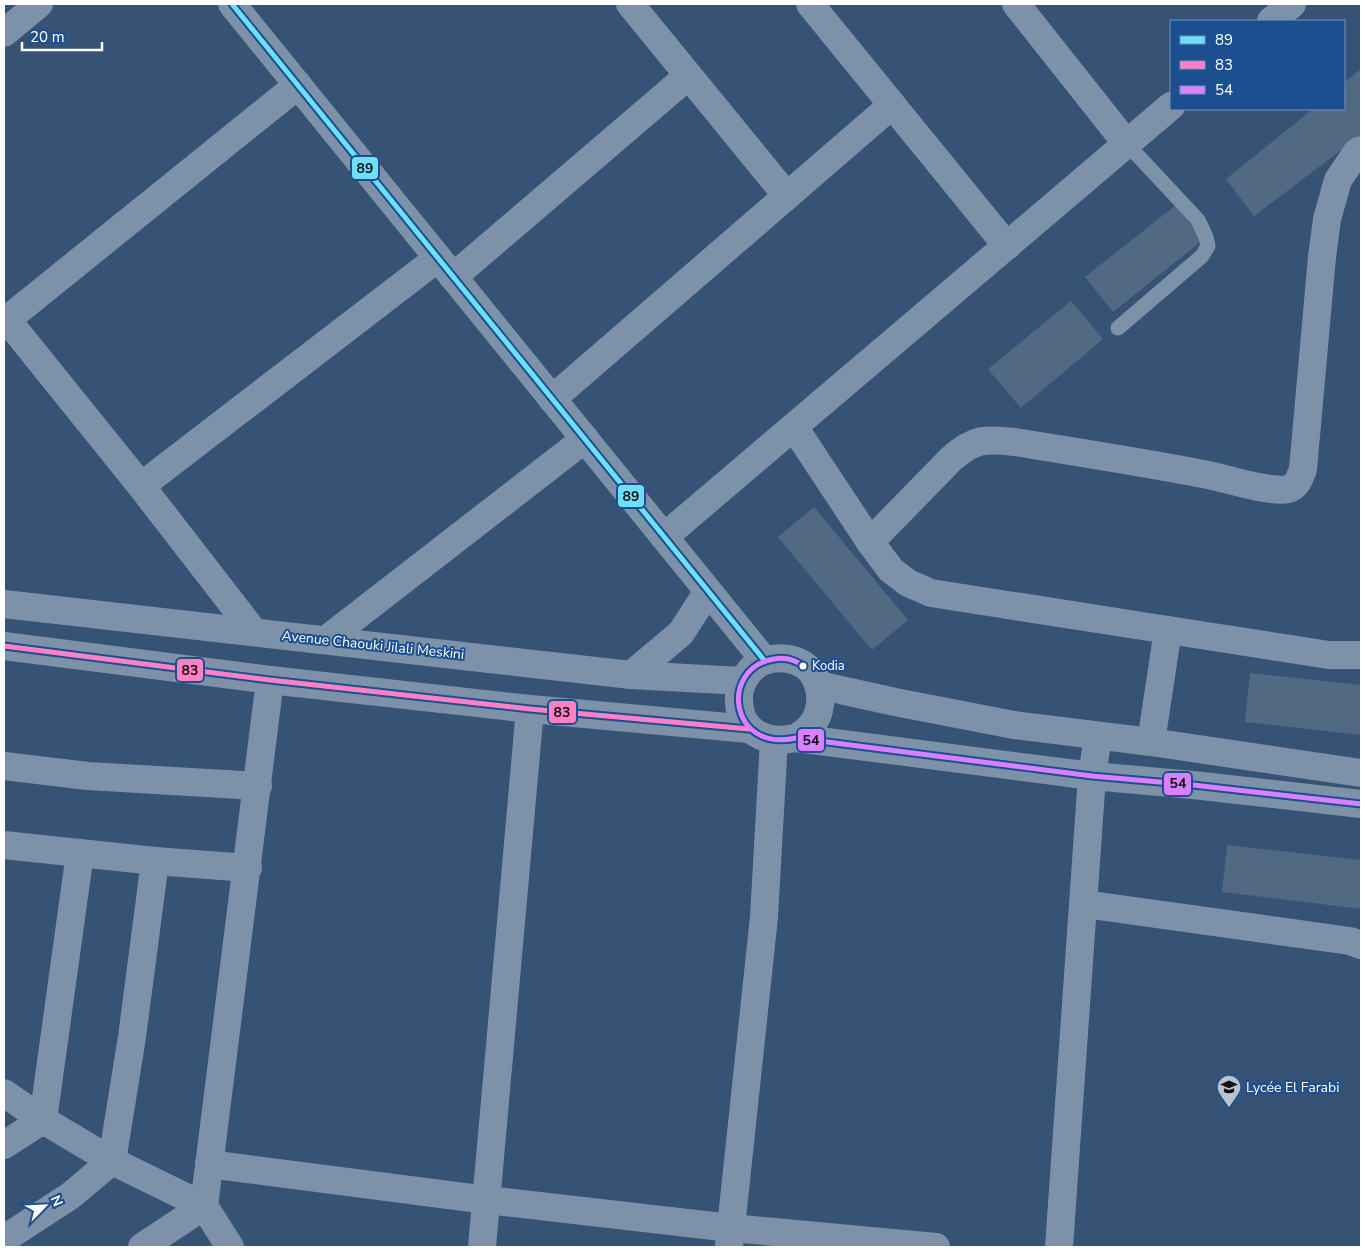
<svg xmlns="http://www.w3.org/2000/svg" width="1365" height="1251" font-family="'Nunito Sans',sans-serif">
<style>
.building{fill:#526984}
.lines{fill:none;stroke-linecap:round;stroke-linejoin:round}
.lane{stroke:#7d92a8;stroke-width:15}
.street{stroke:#7d92a8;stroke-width:28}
.bus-1-casing{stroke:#1b4f8f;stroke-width:9}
.bus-2-casing{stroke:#1b4f8f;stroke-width:9}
.bus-3-casing{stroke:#1b4f8f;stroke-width:9}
.bus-1{stroke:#6ddff8;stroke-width:5}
.bus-2{stroke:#ff80c5;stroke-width:5}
.bus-3{stroke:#d880ff;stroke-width:5}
.bus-dot{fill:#fff;stroke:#1b4f8f;stroke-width:2}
.labels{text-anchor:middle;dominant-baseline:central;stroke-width:4;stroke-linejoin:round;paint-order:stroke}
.bus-label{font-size:13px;fill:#fff;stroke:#1b4f8f;text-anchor:start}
.street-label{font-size:14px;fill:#fff;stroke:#1b4f8f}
.poi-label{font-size:14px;fill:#fff;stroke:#1b4f8f;text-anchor:start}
.line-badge{stroke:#1b4f8f;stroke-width:2}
.pale-badge-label{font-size:14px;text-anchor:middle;font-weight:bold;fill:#111}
</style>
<rect width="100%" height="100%" fill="#365274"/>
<!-- building -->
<g class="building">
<polygon points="1361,69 1361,135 1254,216 1226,179 1313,109 1344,109 1344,83"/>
<polygon points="1176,205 1203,240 1113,312 1085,277"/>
<polygon points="1071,301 1103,339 1021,408 988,369"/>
<polygon points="814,507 908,620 872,650 778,537"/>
<polygon points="1250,673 1361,685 1361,735 1245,722"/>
<polygon points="1227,845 1361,860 1361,909 1222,892"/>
</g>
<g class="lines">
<!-- lane -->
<polyline class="lane" points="1118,328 1202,256 1208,246 1206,237 1198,220 1127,144"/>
<!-- street -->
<g class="street">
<polyline points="232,4 764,660"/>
<polyline points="630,4 787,196"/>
<polyline points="810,4 1007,246"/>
<polyline points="1016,4 1127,144"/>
<polyline points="1271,21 1292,4"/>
<polyline points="4,33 39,4"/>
<polyline points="453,277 688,76"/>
<polyline points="4,316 141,486 254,632"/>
<polyline points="4,322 298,85"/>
<polyline points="552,399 892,105"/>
<polyline points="794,427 870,542 891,570 908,583 931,593 1168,630 1151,742"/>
<polyline points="141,486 438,258"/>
<polyline points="664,537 1171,106"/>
<path d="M870,542L951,459C975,438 984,439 1015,442C1081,453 1148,463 1213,476C1230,480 1273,493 1288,489C1297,487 1300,477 1303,469L1322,257L1327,219L1338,180L1357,152L1361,150"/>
<polyline points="4,604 631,675 742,681"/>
<polyline points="1168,630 1329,655 1361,655"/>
<polyline points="327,639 585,439"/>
<polyline points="4,646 270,680 530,709 749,729"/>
<polyline points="631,675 681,633 708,591"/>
<polyline points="818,685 895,702 1014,725 1151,742 1361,773"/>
<path d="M796,738C800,735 805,732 808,729C824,714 824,686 810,670C794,654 763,654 749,672C742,681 738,689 739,700C739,733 767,744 796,738L1092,776L1193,785L1361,804"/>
<polyline points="4,766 88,776 258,786"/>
<polyline points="4,845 155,861 248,868"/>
<polyline points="1084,904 1350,941 1361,945"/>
<polyline points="4,1093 43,1120 112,1161 204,1206 230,1247"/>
<polyline points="4,1145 43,1120 80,853"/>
<polyline points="209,1164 487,1200 731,1228 936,1247"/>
<polyline points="4,1239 70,1196 112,1161 132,1037 155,861"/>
<polyline points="729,1246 764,917 774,740"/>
<polyline points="142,1247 204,1206 270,680"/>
<polyline points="482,1247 530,709"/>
<polyline points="1059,1247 1092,776 1098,736"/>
</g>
<defs>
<polyline id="bus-1" points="232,4 764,660"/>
<polyline id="bus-2" points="4,646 270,680 530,709 749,729"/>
<path id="bus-3" d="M803,666C795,660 785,657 774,659C719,668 729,753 796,738L1092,776L1193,785L1361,804"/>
</defs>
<!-- bus-1 casing -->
<use href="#bus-1" class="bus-1-casing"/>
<!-- bus-2 casing -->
<use href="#bus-2" class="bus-2-casing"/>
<!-- bus-3 casing -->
<use href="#bus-3" class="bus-3-casing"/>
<!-- bus-1 -->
<use href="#bus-1" class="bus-1"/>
<!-- bus-2 -->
<use href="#bus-2" class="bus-2"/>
<!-- bus-3 -->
<use href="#bus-3" class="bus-3"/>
</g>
<!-- icons -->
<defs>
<symbol id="school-pin" viewBox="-11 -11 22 30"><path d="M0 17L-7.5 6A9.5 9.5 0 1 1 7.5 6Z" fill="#b9c2ce" stroke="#1b4f8f"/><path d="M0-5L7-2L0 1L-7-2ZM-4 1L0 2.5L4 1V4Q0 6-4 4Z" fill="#111"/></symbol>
</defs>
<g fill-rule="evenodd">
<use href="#school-pin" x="1215" y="1073" width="28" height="38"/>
</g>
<!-- markers -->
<circle class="bus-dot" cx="803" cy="666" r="4.5"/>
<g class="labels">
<!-- bus labels -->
<g class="bus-label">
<text x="812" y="666">Kodia</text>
</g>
<!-- street labels -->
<g class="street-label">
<text transform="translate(373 645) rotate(6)">Avenue Chaouki Jilali Meskini</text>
</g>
<!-- poi labels -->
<g class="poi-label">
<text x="1246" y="1087">Lycée El Farabi</text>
</g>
</g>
<g class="line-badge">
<rect x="351" y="156" width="28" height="24" rx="5" fill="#6ddff8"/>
<rect x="617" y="484" width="28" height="24" rx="5" fill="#6ddff8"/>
<rect x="176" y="658" width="28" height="24" rx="5" fill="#ff80c5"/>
<rect x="548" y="700" width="29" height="24" rx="5" fill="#ff80c5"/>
<rect x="797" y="728" width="28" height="24" rx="5" fill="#d880ff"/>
<rect x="1163" y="772" width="29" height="24" rx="5" fill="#d880ff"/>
</g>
<g class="pale-badge-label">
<text x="365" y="173">89</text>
<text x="631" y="501">89</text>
<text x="190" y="675">83</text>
<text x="562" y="717">83</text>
<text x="811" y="745">54</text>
<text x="1178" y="788">54</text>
</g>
<!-- border -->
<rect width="1365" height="1251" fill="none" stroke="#ffffff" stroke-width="10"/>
<!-- legend -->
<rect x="1170" y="20" width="175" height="90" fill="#1b4f8f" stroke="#7695bc"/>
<rect x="1180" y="36" width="25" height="8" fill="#6ddff8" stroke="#7695bc"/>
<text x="1215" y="45" font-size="15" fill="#ffffff">89</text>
<rect x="1180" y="61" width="25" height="8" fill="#ff80c5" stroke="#7695bc"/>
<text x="1215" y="70" font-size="15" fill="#ffffff">83</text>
<rect x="1180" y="86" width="25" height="8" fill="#d880ff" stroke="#7695bc"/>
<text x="1215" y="95" font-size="15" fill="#ffffff">54</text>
<!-- north arrow -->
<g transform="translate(45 1206) rotate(66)" stroke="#1b4f8f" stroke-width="4" paint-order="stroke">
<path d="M0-4L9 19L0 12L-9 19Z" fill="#ffffff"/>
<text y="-8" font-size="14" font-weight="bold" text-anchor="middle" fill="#ffffff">N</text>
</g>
<!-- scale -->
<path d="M22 42v8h80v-8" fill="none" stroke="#ffffff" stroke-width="2.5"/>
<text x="30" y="42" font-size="15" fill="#ffffff" stroke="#1b4f8f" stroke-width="4" paint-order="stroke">20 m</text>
</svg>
